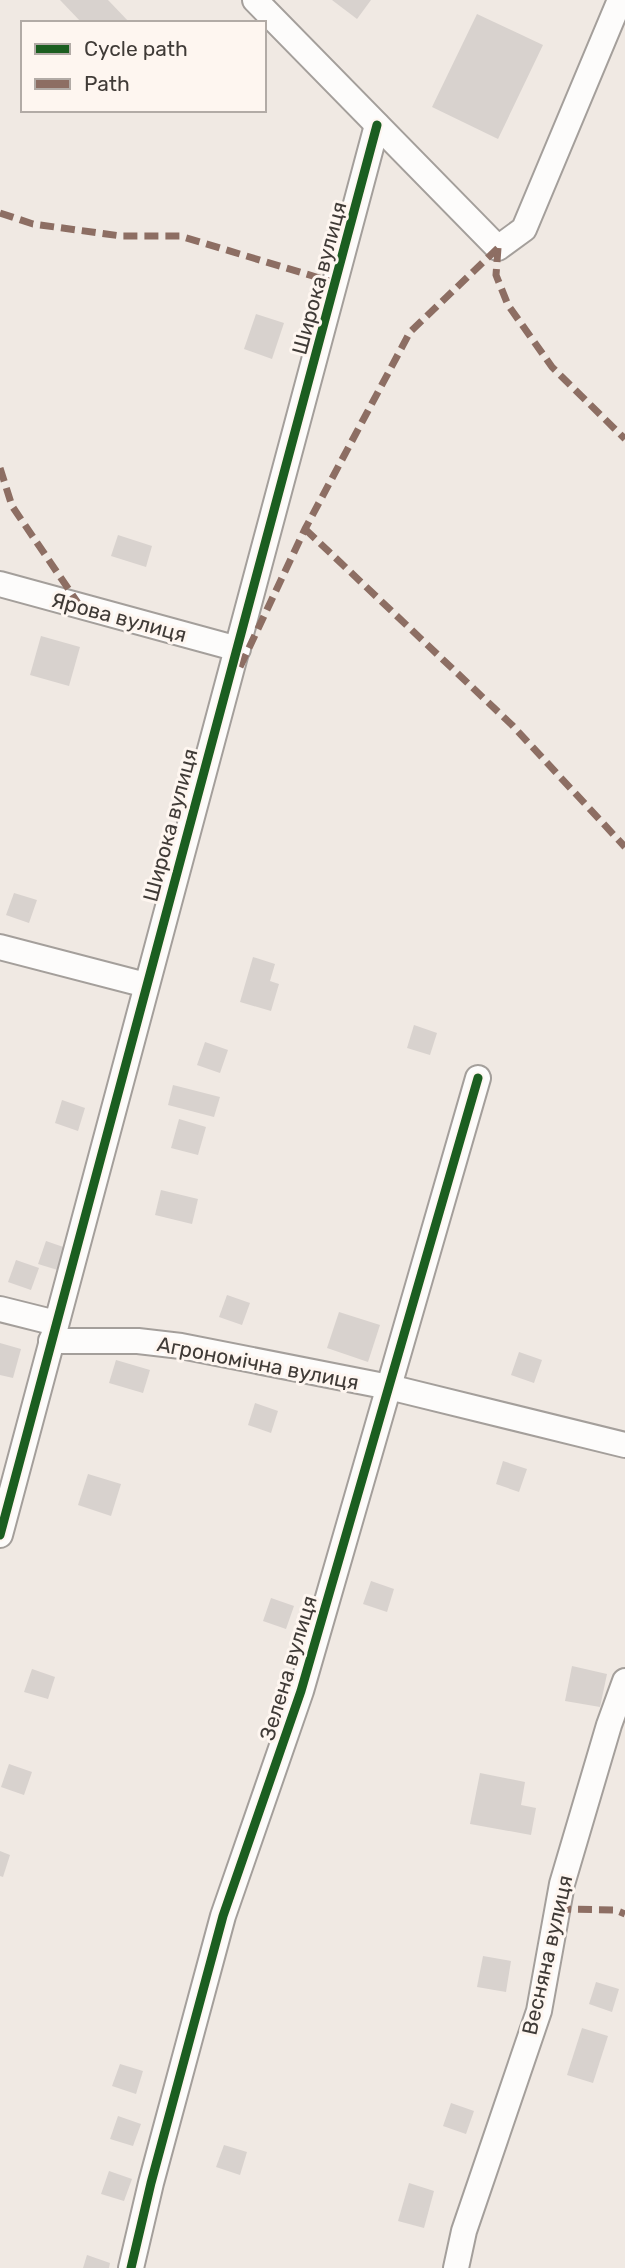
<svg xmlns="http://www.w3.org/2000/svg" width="625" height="2268" font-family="Rubik,sans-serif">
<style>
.building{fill:#d8d2ce}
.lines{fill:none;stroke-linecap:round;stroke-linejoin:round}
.minor-casing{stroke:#a49f9b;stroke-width:28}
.minor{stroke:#fdfcfb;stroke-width:24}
.quiet{stroke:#8d6e63;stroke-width:7;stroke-dasharray:14 7;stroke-linecap:butt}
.cycleway-casing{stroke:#fef6f0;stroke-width:13}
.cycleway{stroke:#1b5e20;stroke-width:9}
.labels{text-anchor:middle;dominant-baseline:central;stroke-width:6;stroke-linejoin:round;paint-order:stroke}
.street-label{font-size:21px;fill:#403b37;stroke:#fef6f0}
</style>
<rect width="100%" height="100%" fill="#f0e9e3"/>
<!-- building -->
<g class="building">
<polygon points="60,0 108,0 130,23 82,23"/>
<polygon points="332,0 371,0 357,19"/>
<polygon points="477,14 543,45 498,139 432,107"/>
<polygon points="256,314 284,323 272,359 244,349"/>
<polygon points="118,535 152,546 146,567 111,556"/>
<polygon points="41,636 80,647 69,686 30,675"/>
<polygon points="14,893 37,900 29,923 6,915"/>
<polygon points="253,957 275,964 270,981 279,984 271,1011 240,1002"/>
<polygon points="414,1025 437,1033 430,1055 407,1048"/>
<polygon points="205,1042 228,1050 220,1073 197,1065"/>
<polygon points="173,1085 220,1097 214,1117 168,1105"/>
<polygon points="62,1100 85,1108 78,1131 55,1123"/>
<polygon points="179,1119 206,1127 198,1155 171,1148"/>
<polygon points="161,1190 198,1199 192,1224 155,1215"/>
<polygon points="46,1241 69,1249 61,1271 38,1264"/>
<polygon points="16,1260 39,1268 31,1290 8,1282"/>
<polygon points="227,1295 250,1303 242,1325 219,1317"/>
<polygon points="339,1312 380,1325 368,1362 327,1348"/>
<polygon points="0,1343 21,1349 13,1378 0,1375"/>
<polygon points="519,1352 542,1360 534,1383 511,1375"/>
<polygon points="116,1360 150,1370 143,1393 109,1383"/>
<polygon points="255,1403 278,1411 271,1433 248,1425"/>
<polygon points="503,1461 527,1469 519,1492 496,1484"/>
<polygon points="88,1474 121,1484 111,1516 78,1505"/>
<polygon points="371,1581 394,1589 387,1612 363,1604"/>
<polygon points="271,1598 294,1606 286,1629 263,1621"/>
<polygon points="572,1666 607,1674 600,1707 565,1701"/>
<polygon points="32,1669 55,1677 48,1699 24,1692"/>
<polygon points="9,1764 32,1772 24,1795 1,1787"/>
<polygon points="480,1773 525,1782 521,1805 536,1808 531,1835 470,1824"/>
<polygon points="0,1851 10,1855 3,1877 0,1876"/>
<polygon points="483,1956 511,1961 506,1992 477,1987"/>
<polygon points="596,1982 619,1989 612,2012 589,2004"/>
<polygon points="582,2028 608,2036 593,2083 567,2075"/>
<polygon points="120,2064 143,2071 136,2094 112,2086"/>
<polygon points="451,2103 474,2111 466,2134 443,2126"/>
<polygon points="118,2116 141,2124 133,2146 110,2139"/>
<polygon points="224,2145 247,2152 240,2175 216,2167"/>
<polygon points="109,2171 132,2179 124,2201 101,2194"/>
<polygon points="409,2183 434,2191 424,2228 398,2221"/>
<polygon points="87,2255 110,2263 109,2268 83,2268"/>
</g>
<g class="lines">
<defs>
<g id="minor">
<polyline points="255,0 498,248 524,229 620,0"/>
<polyline points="0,584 238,649"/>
<polyline points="0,947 146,985"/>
<polyline points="0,1309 56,1323"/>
<polyline points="51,1341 138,1341 181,1346 389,1387 625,1445"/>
<polyline points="0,1535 377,125"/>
<polyline points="131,2268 151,2183 223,1916 301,1691 478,1078"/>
<polyline points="456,2268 464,2231 539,2011 562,1884 609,1725 625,1681"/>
</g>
</defs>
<!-- minor casing -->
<use href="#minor" class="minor-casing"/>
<!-- minor -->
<use href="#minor" class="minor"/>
<!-- quiet -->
<g class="quiet">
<polyline points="0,213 33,224 121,236 180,236 336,283"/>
<polyline points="498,248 496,275 508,305 552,367 625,439"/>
<polyline points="0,468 12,506 80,606"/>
<polyline points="305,529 512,725 625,847"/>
<polyline points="240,667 305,529 410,332 498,248"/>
<polyline points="557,1909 615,1910 625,1914"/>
</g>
<defs>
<g id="cycleway">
<polyline points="0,1535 377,125"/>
<polyline points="131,2268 151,2183 223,1916 301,1691 478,1078"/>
</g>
</defs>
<!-- cycleway casing -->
<use href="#cycleway" class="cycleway-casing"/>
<!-- cycleway -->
<use href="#cycleway" class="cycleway"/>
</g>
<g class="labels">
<!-- street labels -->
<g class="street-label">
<text transform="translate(319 278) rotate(-75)">Широка вулиця</text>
<text transform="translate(119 617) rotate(15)">Ярова вулиця</text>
<text transform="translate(170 825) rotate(-75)">Широка вулиця</text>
<text transform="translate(258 1363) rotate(11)">Агрономічна вулиця</text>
<text transform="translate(288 1668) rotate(-73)">Зелена вулиця</text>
<text transform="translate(547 1955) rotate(-77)">Весняна вулиця</text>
</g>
</g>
<!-- legend -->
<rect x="21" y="21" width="245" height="91" fill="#fef6f0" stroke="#b2aba6" stroke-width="2"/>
<rect x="35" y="44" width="35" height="10" fill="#1b5e20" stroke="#b2aba6" stroke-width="2"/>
<text x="84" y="56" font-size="21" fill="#403b37">Cycle path</text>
<rect x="35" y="79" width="35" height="10" fill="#8d6e63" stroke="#b2aba6" stroke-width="2"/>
<text x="84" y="91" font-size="21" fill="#403b37">Path</text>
</svg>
